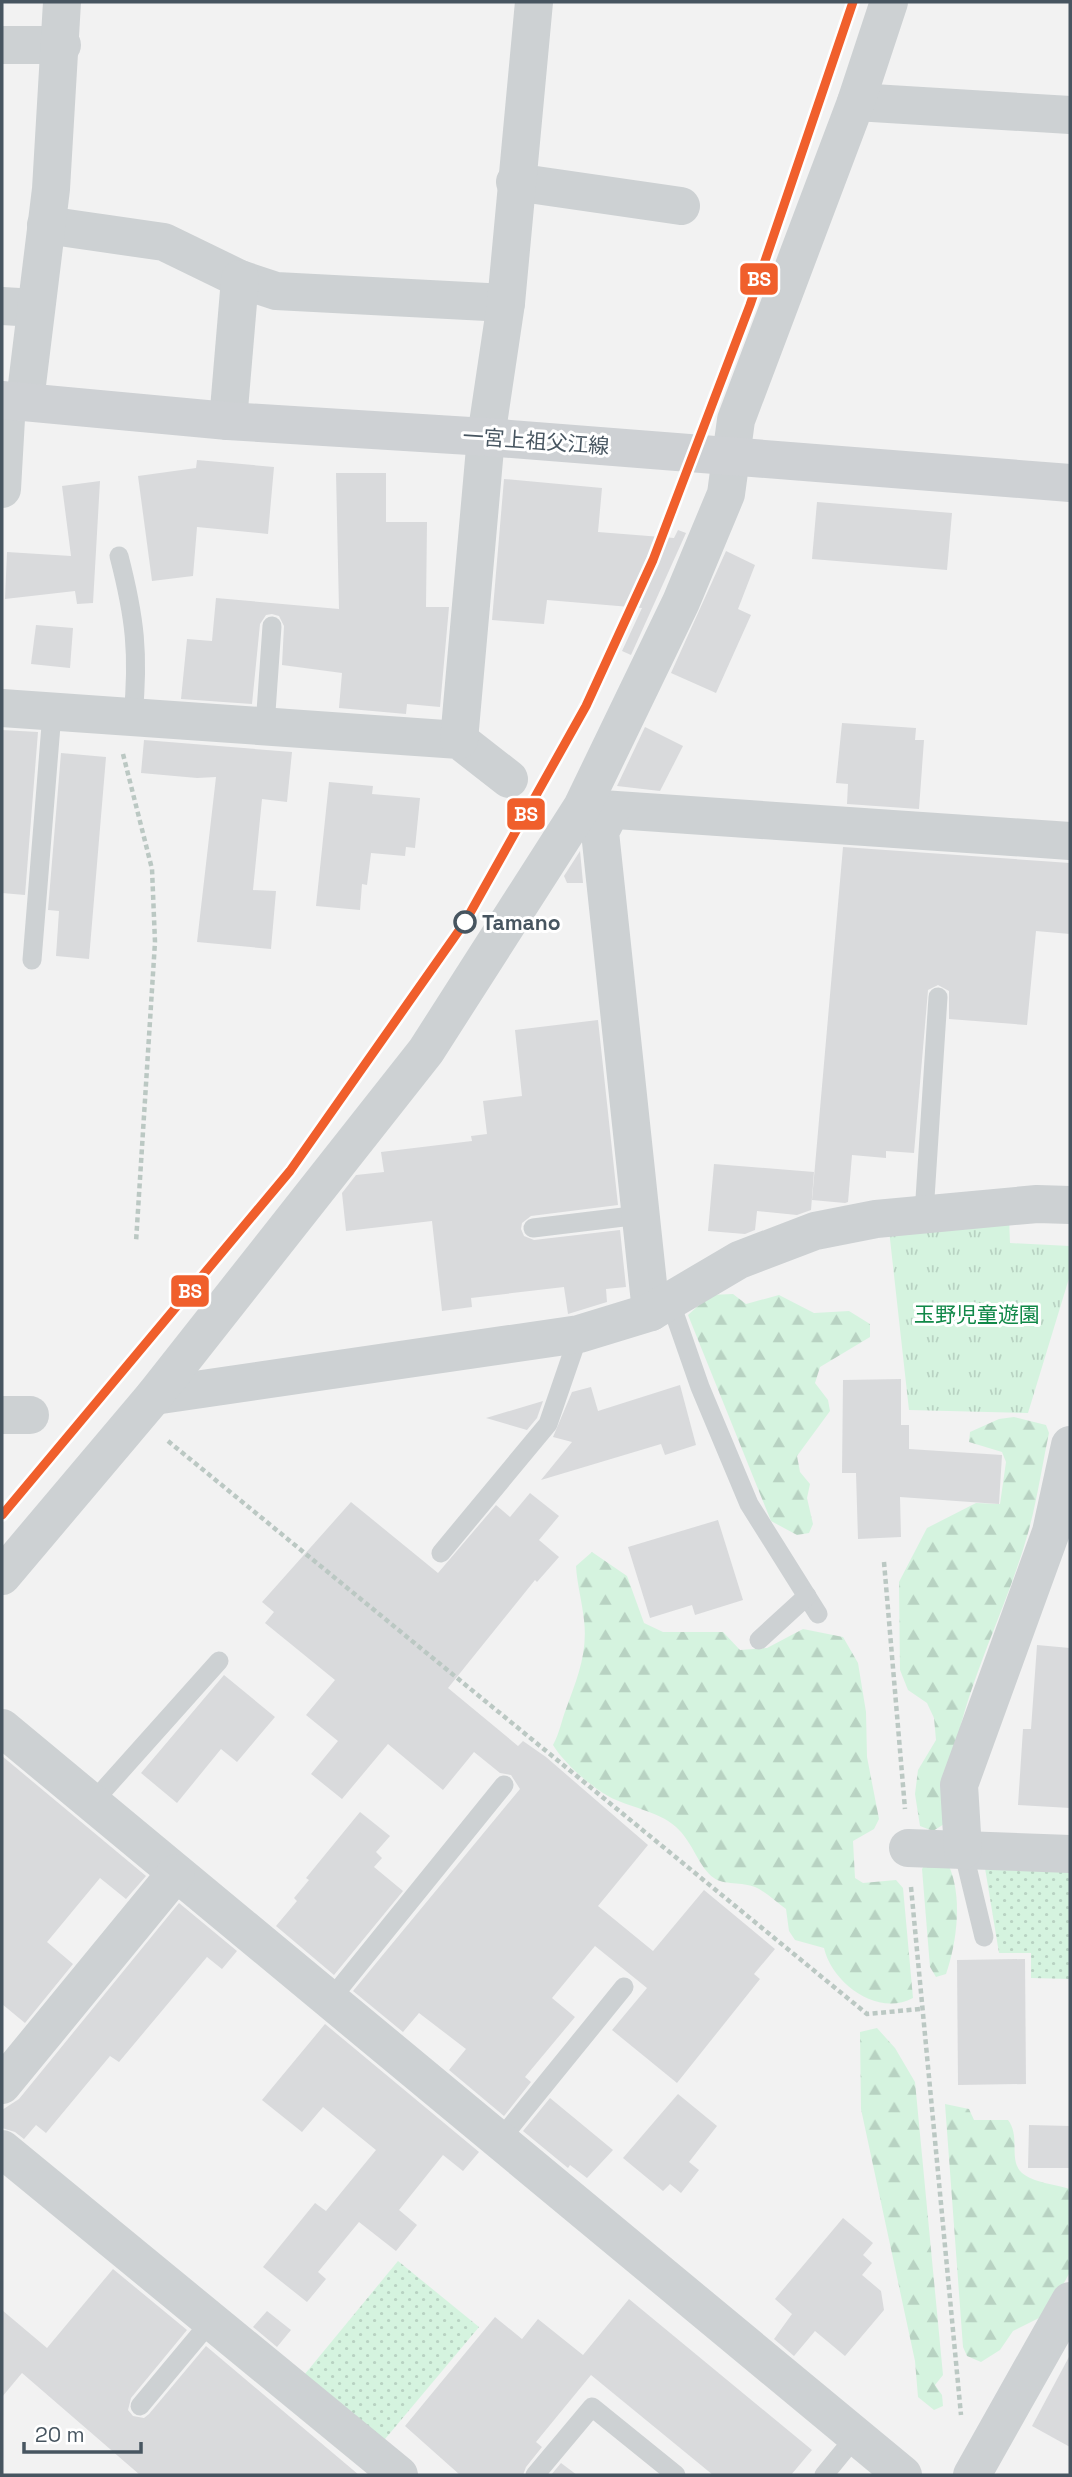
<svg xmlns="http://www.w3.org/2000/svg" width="1072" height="2477" font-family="'Space Grotesk','Noto Sans JP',sans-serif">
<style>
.grass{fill:url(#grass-dots)}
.forest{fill:url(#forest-firs)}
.park{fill:url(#park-tufts)}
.building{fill:#d9dadc}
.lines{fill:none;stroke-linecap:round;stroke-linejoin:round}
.path{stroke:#bbc8c3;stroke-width:4.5;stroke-dasharray:5 3.5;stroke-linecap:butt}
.lane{stroke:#cdd1d3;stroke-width:19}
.street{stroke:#cdd1d3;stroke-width:38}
.secondary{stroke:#ced1d4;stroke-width:38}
.rail-1-casing{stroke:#fff;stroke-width:14}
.rail-1{stroke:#f05f2c;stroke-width:9}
.stop-dot{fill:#fff;stroke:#475560;stroke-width:3.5}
.labels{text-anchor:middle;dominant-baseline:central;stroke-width:6;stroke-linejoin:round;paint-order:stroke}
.street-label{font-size:21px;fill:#475560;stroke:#fff}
.stop-label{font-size:21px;font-weight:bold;fill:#475560;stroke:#fff;text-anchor:start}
.park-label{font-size:21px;fill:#118848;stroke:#fff}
.line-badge{stroke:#fff;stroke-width:2.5}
.badge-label{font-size:19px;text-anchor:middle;font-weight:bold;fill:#fff}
</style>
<defs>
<pattern id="grass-dots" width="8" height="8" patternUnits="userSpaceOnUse" patternTransform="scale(1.75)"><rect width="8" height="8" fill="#d5f3df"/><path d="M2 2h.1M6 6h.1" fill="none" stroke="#b8d2c2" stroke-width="1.8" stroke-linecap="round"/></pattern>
<pattern id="forest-firs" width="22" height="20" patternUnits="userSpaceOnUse" patternTransform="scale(1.75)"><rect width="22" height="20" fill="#d5f3df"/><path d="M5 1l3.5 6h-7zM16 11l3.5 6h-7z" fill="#b8d2c2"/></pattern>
<pattern id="park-tufts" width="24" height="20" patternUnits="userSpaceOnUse" patternTransform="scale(1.75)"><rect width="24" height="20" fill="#d5f3df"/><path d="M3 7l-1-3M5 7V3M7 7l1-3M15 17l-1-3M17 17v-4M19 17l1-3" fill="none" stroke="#b8d2c2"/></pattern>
</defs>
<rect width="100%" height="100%" fill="#f2f2f2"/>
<!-- grass -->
<g class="grass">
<polygon points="984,1862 1070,1866 1070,1979 1031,1978 1031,1953 999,1953"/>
<polygon points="398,2261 479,2327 380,2445 300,2380"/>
</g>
<!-- forest -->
<g class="forest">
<polygon points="733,1294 746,1304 779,1295 814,1313 849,1311 870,1324 870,1337 820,1367 815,1383 828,1400 830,1411 797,1456 800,1472 810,1484 807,1498 813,1524 809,1533 797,1535 771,1521 688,1315 710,1295"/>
<path d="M1014,1417L1046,1425L1049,1433C1042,1466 1037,1501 1028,1533C1001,1629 945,1718 949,1821L933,1831L920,1826L915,1794L918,1770L936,1740L934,1718L927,1703L908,1690L900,1670L899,1582L927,1528L976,1503L1000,1504L1006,1462L1002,1452L969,1442L970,1432L999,1419Z"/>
<path d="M592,1552L627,1576L644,1623L663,1632H723L740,1650L767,1648L803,1629L843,1637L858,1663L866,1712L867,1757L879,1819L874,1829L853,1841L855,1878L863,1883L896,1880L903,1888L913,1998C877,2017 832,1983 824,1948L795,1940L789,1931L786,1909C776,1902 766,1892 755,1887C743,1882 723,1885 714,1878C699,1868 693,1842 676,1827C657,1810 629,1808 608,1796C590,1786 563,1762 553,1745C560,1732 561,1722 566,1709C577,1679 588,1653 584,1620C582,1601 577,1584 576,1566Z"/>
<path d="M927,1861L948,1864C963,1895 957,1942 946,1974L936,1977L930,1967L922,1869Z"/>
<polygon points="877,2028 895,2048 915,2082 943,2375 935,2385 942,2395 943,2406 934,2410 918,2397 915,2361 861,2109 860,2032"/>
<path d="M945,2104L969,2109L974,2120H1008C1021,2137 1008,2160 1022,2173C1032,2182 1057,2185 1070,2189V2272L1047,2314L1013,2331L1000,2350L981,2362L967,2356L963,2347Z"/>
</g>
<!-- park -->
<polygon class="park" points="1009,1217 1010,1243 1070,1246 1070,1275 1028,1413 909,1410 889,1230"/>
<!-- building -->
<g class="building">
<polygon points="197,460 274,467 268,534 197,527 193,576 152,581 138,476 196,468"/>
<polygon points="336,473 386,473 386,522 427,522 426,607 449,607 440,707 407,704 406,714 339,708 342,673 282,665 284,626 279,616 272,614 266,615 260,624 252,704 181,699 187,639 212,641 216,598 339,609"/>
<polygon points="504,479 602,488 598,532 674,538 678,530 686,533 631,655 622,651 642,608 547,600 544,624 492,620"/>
<polygon points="100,481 93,603 77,604 75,591 5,599 7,552 71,556 62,486"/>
<polygon points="817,502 952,513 947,570 812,559"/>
<polygon points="726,551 755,565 738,609 751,615 716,693 671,673"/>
<polygon points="36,625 73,628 70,668 31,664"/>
<polygon points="842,723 916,728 915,740 924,740 919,809 847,804 848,784 836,783"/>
<polygon points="645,727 683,746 660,791 617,786"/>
<polygon points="2,730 38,732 25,895 2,893"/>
<polygon points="144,740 292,752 287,802 262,799 253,890 276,891 271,949 197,942 216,777 197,778 141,773"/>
<polygon points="61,753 106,757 89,959 56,956 59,911 48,910"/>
<polygon points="329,782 373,786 372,794 420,798 415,848 406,847 405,856 371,853 367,885 362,884 360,910 316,906"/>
<polygon points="843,847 1070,863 1070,934 1036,931 1027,1025 949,1019 949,991 938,985 928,990 914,1153 886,1151 886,1158 852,1155 848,1202 845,1203 812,1200"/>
<polygon points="580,851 583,883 567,883 564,876"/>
<polygon points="598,1020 618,1205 531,1216 522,1223 521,1229 524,1236 534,1240 620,1230 626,1287 606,1289 607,1302 568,1314 564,1287 471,1298 472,1307 442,1311 432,1221 346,1231 342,1193 356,1175 384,1172 381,1152 472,1141 471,1136 487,1134 483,1101 522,1096 515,1030"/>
<polygon points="714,1164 814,1172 811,1210 797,1215 757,1211 755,1230 745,1234 708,1231"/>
<polygon points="901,1379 901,1425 909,1425 909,1449 1002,1455 999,1504 900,1497 901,1537 858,1539 856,1473 842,1473 843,1380"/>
<polygon points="680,1385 696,1445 665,1455 661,1444 541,1480 572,1442 553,1437 572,1392 591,1387 598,1411"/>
<polygon points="543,1401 537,1418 527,1430 486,1418"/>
<polygon points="530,1493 559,1516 539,1540 559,1557 537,1582 535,1580 448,1688 518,1746 523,1741 546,1757 648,1845 598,1906 653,1951 704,1890 775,1949 754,1974 760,1979 677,2083 612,2030 647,1988 595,1946 552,1998 575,2017 525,2077 531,2082 504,2116 449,2070 466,2049 419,2013 403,2032 353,1991 520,1789 511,1775 500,1773 474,1752 443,1790 388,1744 342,1799 311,1774 338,1741 306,1715 335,1680 265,1623 274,1612 262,1602 351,1502 438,1573 496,1505 510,1517"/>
<polygon points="718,1520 743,1600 695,1615 692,1605 650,1618 628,1547"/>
<polygon points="1037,1645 1070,1648 1070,1808 1018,1805 1023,1729 1031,1729"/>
<polygon points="224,1675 275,1717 237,1762 221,1749 177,1803 141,1773"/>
<polygon points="2,1756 146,1876 126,1899 100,1878 47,1942 73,1964 25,2023 2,2004"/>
<polygon points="360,1812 390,1836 376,1852 382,1858 374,1867 403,1891 334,1975 276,1926 297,1901 294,1898 309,1880 306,1878"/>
<polygon points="179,1903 237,1951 222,1969 207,1957 119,2062 110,2056 46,2133 36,2125 24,2139 15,2132 2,2128 2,2110 19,2099"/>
<polygon points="1025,1959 1026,2084 958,2085 957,1960"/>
<polygon points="325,2024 479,2152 463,2171 443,2155 399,2210 417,2225 396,2251 359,2222 318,2272 326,2279 307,2302 263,2267 315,2203 326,2211 376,2150 323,2107 302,2132 262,2100"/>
<polygon points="678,2094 717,2126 689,2162 699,2170 681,2193 670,2184 663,2191 623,2158"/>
<polygon points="550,2098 613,2150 587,2178 570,2165 568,2168 523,2131"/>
<polygon points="1029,2125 1070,2126 1070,2168 1028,2168"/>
<polygon points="843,2218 873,2243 863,2255 872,2263 862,2275 881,2291 884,2310 845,2356 815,2331 794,2356 774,2339 792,2314 775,2299"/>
<polygon points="113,2269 187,2330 131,2398 128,2410 133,2416 144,2418 149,2414 206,2346 359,2475 140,2475 22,2373 2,2397 2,2310 47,2348"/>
<polygon points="629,2299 812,2450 791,2475 713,2475 591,2375 536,2442 542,2447 526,2467 523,2475 460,2475 405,2426 495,2317 522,2339 538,2319 583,2355"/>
<polygon points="267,2311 291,2330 277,2347 253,2327"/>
<polygon points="1070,2355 1070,2447 1032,2426"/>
<polygon points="561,2463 577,2475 551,2475"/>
</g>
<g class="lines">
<!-- path -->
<g class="path">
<polyline points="123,754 152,869 155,942 136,1242"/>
<polyline points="168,1441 867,2014 920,2009"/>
<polyline points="884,1562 905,1809"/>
<polyline points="911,1887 961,2415"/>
</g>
<!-- lane -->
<g class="lane">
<path d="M119,556C135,618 139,654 133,717"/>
<polyline points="265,726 272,626"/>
<polyline points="32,960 52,713"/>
<polyline points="924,1214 938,997"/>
<polyline points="533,1228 640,1215"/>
<polyline points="670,1301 700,1387 749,1504 818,1614"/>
<polyline points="441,1553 548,1424 579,1334"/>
<polyline points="759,1640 807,1596"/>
<polyline points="92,1803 219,1661"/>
<polyline points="963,1850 984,1937"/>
<polyline points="330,2000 504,1785"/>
<polyline points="499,2141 624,1987"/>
<polyline points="140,2406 211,2321"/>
<polyline points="535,2475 592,2407 676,2475"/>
<polyline points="824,2475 856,2436"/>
</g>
<!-- street -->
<g class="street">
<polyline points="2,45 62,45"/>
<polyline points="856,102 1070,115"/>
<polyline points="515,182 681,206"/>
<polyline points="46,225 164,242 240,279 276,291 506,303"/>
<polyline points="2,306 36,308"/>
<polyline points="25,401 51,189 62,2"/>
<polyline points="228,421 240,279"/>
<polyline points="2,489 7,401"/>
<polyline points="2,708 459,740 509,779"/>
<polyline points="459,740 486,437 506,303 534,2"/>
<polyline points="587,808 1070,841"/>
<polyline points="611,810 600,832 651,1312"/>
<polyline points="154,1396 579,1334 651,1312 739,1260 815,1231 876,1219 1037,1204 1070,1205"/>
<polyline points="2,1415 30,1415"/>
<polyline points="2,1576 154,1396 426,1051 582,807 681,602 726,494 736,420 856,102 889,2"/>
<polyline points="2,1728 903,2475"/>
<polyline points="908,1848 1070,1854"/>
<polyline points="963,1850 959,1785 1051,1532 1070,1445"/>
<polyline points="2,2085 176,1873"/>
<polyline points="2,2149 399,2475"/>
<polyline points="972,2475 1070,2301"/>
</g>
<!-- secondary -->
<polyline class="secondary" points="2,400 228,421 486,437 1070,483"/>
<defs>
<polyline id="rail-1" points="2,1515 290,1171 465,922 586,706 653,560 750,305 853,2"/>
</defs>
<!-- rail-1 casing -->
<use href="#rail-1" class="rail-1-casing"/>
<!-- rail-1 -->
<use href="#rail-1" class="rail-1"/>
</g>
<!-- markers -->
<circle class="stop-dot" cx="465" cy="922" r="10"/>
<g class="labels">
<!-- street labels -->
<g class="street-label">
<text transform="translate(536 441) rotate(4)">一宮上祖父江線</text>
</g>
<!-- stop labels -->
<g class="stop-label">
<text x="482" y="922">Tamano</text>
</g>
<!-- park labels -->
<g class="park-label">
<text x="977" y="1314">玉野児童遊園</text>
</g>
</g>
<g class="line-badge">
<rect x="739" y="262" width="40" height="34" rx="7" fill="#f05f2c"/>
<rect x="506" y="797" width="40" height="34" rx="7" fill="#f05f2c"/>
<rect x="170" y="1274" width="40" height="34" rx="7" fill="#f05f2c"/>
</g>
<g class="badge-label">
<text x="759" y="286">BS</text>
<text x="526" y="821">BS</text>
<text x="190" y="1298">BS</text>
</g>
<!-- border -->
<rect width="1072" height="2477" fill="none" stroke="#475560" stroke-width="7"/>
<!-- scale -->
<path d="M24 2442v10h117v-10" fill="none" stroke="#475560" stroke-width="3.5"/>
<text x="35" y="2442" font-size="21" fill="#475560" stroke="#ffffff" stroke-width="5" paint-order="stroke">20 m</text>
</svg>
